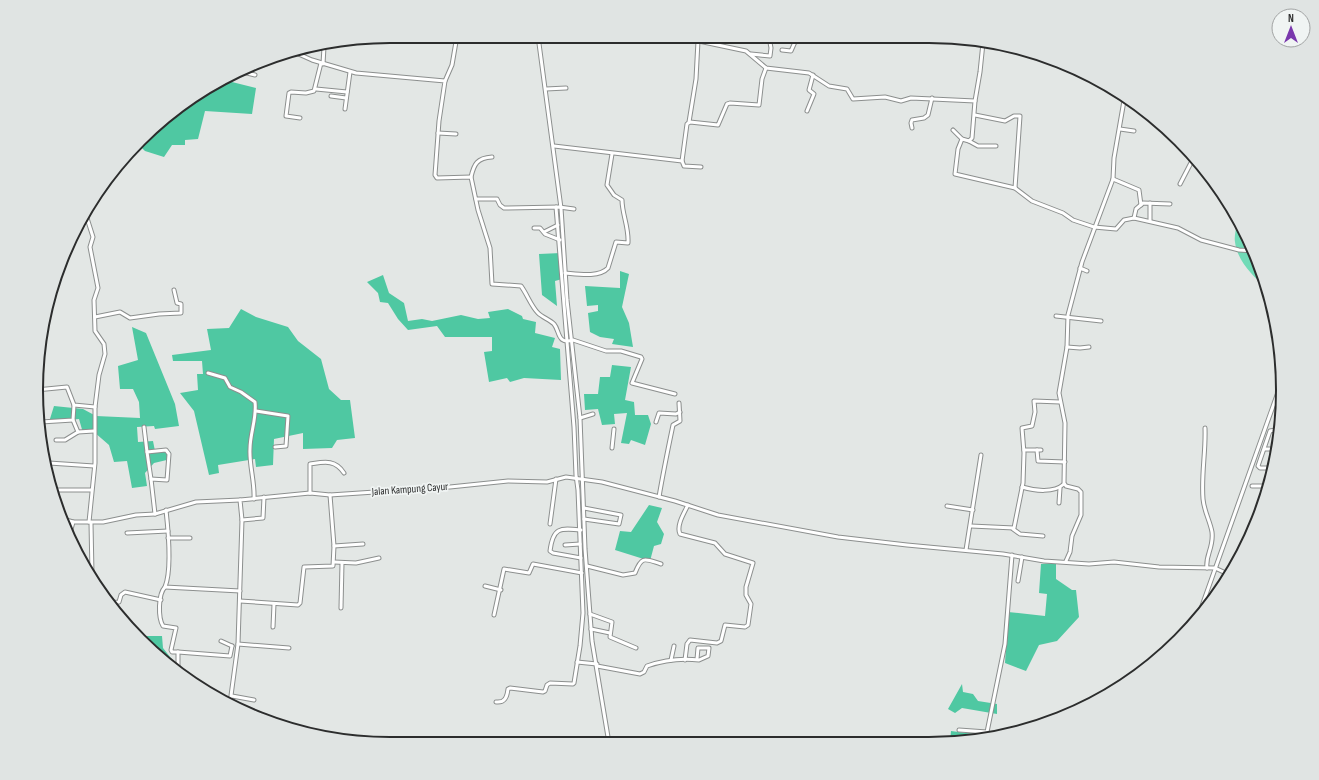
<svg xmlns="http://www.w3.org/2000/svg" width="1319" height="780" font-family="'Sofia Sans Condensed',sans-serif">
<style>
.green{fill:#71dbb7}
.forest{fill:#4fc8a2}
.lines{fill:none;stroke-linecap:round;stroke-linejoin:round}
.minor-casing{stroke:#8c8f8e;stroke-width:5}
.minor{stroke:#fff;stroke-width:3}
.labels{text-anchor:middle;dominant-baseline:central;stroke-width:3.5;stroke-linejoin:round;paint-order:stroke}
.street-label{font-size:11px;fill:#2c2d2d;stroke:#f0f4f3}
.rim{fill:none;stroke:#2c2d2d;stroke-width:2}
</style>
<rect width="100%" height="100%" fill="#e3e7e5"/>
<!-- green -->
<path class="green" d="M1237,223H1239L1256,254L1266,287C1253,277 1237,260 1235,242C1234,237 1236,229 1237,223Z"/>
<!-- forest -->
<g class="forest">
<polygon points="228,81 256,88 252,114 205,111 198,139 185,140 185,145 172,145 164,157 145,151 140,146 175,109"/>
<polygon points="561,253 562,279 555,281 557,306 542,295 539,254"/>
<polygon points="620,271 629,274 622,307 629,323 633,347 612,344 614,339 600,337 590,332 588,313 598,311 598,305 587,306 585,286 620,288"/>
<polygon points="383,275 389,293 404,303 408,321 422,319 432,321 461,315 478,319 490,318 488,312 508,309 522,316 523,319 536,322 535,333 555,338 552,347 560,349 561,380 524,378 510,382 507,378 489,382 484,352 492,351 492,337 445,337 437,326 408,330 398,319 388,303 380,302 378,293 367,282"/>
<polygon points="241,309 256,317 288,327 298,341 321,359 329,389 341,400 350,400 355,438 337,440 332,448 303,449 303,433 274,439 273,465 256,467 255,459 218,465 219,473 209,475 194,411 180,393 198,390 197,374 203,374 202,361 173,361 172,355 211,350 207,329 229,328"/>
<polygon points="132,327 146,333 175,404 179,426 155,429 154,426 137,427 138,442 153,441 155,451 170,451 171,459 154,463 145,473 147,486 132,488 127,461 114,462 109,445 94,432 83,433 79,419 49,422 54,406 83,409 96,416 140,418 139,402 133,389 120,389 118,366 138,360"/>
<polygon points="612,365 631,367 625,400 634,402 635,415 648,415 651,424 645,445 631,440 629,444 621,443 627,413 614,414 615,424 602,425 598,409 585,410 584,394 598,394 600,377 610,377"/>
<polygon points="649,505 662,508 657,522 664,534 661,544 654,546 650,561 615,550 620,531 631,532"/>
<polygon points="1056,563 1056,579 1072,590 1076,590 1079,617 1057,641 1039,645 1026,671 1005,663 1008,612 1045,616 1047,594 1039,593 1041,564"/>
<polygon points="142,636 162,636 163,648 174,662 174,666"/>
<polygon points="962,684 963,692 973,694 978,701 997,704 997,714 962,708 955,713 948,709"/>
<polygon points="951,731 988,736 950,743"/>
</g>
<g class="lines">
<defs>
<g id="minor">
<polyline points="538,36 561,208 567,300 580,418 585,549 592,641 609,743"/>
<polyline points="675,36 746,51 766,68 809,73 829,86 847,89 853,99 885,97 901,101 911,98 975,101 972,138 969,141 962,139 953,130"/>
<polyline points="782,50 791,51 795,42 799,41 800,37"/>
<path d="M294,52L312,60L356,73L445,81L439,121L435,175L437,178L471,177L478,210L490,248L492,284L521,286C527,294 531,306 538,313C542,317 550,320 554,324C560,331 557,345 573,340L606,351H621L641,357L642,359L632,383L675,394"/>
<polyline points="751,54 770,56 771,48 769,37"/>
<polyline points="323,64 324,47"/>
<polyline points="243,72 255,75"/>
<polyline points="445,81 452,65 457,36"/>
<polyline points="316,89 347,92"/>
<polyline points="546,89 566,88"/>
<polyline points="331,96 346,98"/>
<polyline points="975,101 980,72 983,43"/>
<polyline points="345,109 350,72"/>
<polyline points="807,111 814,94 809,90 813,75"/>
<polyline points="975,115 1005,121 1014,116 1020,116 1015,188"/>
<polyline points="300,118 286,116 289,93 291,92 306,93 314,91 321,63"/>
<polyline points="689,122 696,79 698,41"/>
<polyline points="912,128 911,123 912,120 924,118 928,115 932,98"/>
<polyline points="1120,129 1134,131"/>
<polyline points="438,133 456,134"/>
<polyline points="962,139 958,149 955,174 1015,188 1032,201 1063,213 1073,220 1094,227 1116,229 1124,220 1134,218 1178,228 1201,240 1239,250 1254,251"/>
<polyline points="969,141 978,146 996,146"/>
<polyline points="554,146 682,161 684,166 701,167"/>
<polyline points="682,161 687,124 690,122 718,125 727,104 730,103 759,105 762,79 766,68"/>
<path d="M471,177C474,164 477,158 492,157"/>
<polyline points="1113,179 1139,190 1141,205"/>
<polyline points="1180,184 1194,157"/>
<polyline points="476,199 497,199 500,205 504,208 559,207 574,209"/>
<polyline points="1134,218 1136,209 1143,203 1170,204"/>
<polyline points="1150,221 1150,203"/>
<polyline points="534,228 540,228 545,234 560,240"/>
<polyline points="544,232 558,225"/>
<polyline points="1080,268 1087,271"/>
<path d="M565,273C577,274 599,278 608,268L616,242L628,243C629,227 622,214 622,200L614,195L607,185L612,154"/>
<polyline points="1056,316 1101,321"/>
<polyline points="95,317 120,312 130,318 159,314 181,313 181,304 177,303 174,290"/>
<polyline points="1067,347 1080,348 1089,347"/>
<path d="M208,373L225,378L230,387L241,392L255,402C257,418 250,433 250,449C249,465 255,482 254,499"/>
<polyline points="36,390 67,387 74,405 95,407"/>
<polyline points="256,411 288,416 286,446 275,447"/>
<polyline points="580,418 593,414"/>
<polyline points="73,420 78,432"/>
<polyline points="41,422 73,420 74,405"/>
<polyline points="656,422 659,413 676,414 680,412"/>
<polyline points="144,427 147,452 166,450 169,454 167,480 151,479 155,514 196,502 240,500"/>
<path d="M1205,428C1206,451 1201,475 1203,499C1204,511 1210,521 1212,532C1214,548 1205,555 1207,568"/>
<polyline points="56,440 65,440 78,432 94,431"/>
<polyline points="612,448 614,429"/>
<polyline points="1265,449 1277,449"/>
<polyline points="1024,450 1041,450"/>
<polyline points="1037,450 1038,461 1065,462"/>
<polyline points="147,452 151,479"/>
<polyline points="49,463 94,466"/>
<polyline points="1274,468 1260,468 1258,466 1270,431 1279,429"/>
<polyline points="1252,486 1268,486"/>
<polyline points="1264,486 1265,495"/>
<path d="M1022,487C1035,491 1054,493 1064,484"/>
<polyline points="53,490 91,490"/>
<path d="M310,493V464C324,462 335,459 344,473"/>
<path d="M659,497C663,473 668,449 673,425L680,421L679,403"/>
<polyline points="1059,503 1060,488"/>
<polyline points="947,506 973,510"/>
<polyline points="584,508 621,515 619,524 584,519"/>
<path d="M166,510C168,528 172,570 165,587L240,591"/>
<polyline points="63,519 73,522"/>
<polyline points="242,520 263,518 264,497"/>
<polyline points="89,522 103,522 136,515 155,514"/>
<polyline points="91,523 92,574"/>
<polyline points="550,524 556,479"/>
<polyline points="971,526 1014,528 1023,483 1024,453 1022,428 1032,426 1035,412 1034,401 1060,402"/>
<polyline points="1013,529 1020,534 1043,536"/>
<path d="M581,530C560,528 553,527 550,551L553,553L581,558"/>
<polyline points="70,533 73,522 89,522 95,463 95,407 99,375 105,354 104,344 95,331 94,300 98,288 90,247 93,237 86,215"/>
<polyline points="127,533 168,531"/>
<polyline points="168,538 190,538"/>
<polyline points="565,545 580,544"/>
<polyline points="334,546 363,544"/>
<polyline points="966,550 981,455"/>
<polyline points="1066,561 1070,552 1072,536 1081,515 1081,492 1078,489 1066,486 1064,483 1065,423 1059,393 1067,347 1068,315 1082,262 1113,179 1114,158 1125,95"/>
<polyline points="334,562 356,563 379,558"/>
<path d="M587,566L623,575L635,573C642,555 645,559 661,564"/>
<polyline points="1018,581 1022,557"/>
<polyline points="485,586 501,590"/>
<path d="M165,587C158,594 158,618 163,626L176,628L171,650L172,652H178V670"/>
<polyline points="1214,598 1219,584"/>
<polyline points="240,601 298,605 300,603 304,567 333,566 334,546 330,495"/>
<polyline points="108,603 119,602 121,595 125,592 161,600"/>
<polyline points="341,608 342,563"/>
<polyline points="590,614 612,622 610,637 636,648"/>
<polyline points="494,615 504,569 529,573 533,564 582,573"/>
<polyline points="1198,617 1282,381"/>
<polyline points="273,627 274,604"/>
<polyline points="591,629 610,633"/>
<polyline points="221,641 232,646"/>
<polyline points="238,644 289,648"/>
<polyline points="178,652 230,656 232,646"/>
<polyline points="671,660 674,646"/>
<path d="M685,660L687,644L690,640L717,643L721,641L725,625L745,627L748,625L751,604L746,595V587L753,563L725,554L715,543L680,534C676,526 684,513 688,505"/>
<polyline points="577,662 597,664"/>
<path d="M597,666L640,674L644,672L647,666C664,660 682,658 699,660L708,656L709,648H698L697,659"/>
<polyline points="232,696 254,700"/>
<path d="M496,702C505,703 507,697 508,689L510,688L543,692L545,691L547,685L550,683L573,684L574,683L580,646L583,613L578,490L576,475L574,427L556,207"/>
<polyline points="230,703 238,644 242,520 240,500 310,493 330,495 450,487 508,481 547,482 566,477 602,482 675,501 718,515 838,537 907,545 1003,554 1044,561 1089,564 1114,562 1159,567 1215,568 1230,575"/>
<polyline points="959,730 987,732"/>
<polyline points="986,737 1005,644 1012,555"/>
</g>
</defs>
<!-- minor casing -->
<use href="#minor" class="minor-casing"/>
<!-- minor -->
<use href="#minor" class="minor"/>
</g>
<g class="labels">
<!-- street labels -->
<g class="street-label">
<text transform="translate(410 489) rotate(-4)">Jalan Kampung Cayur</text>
</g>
</g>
<!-- crop -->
<path d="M0 0H1319V780H0ZM390 43H929A347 347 0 0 1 1276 390V390A347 347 0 0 1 929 737H390A347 347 0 0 1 43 390V390A347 347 0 0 1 390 43Z" fill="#e0e4e3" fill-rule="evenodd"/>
<path class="rim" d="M390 43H929A347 347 0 0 1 1276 390V390A347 347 0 0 1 929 737H390A347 347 0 0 1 43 390V390A347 347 0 0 1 390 43Z"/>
<!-- north arrow -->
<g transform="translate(1291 28)"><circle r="19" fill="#f0f4f3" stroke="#a2a4a4"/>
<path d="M0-3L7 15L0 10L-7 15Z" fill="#7937ac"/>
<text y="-6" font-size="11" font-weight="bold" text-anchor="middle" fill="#2c2d2d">N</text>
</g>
</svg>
